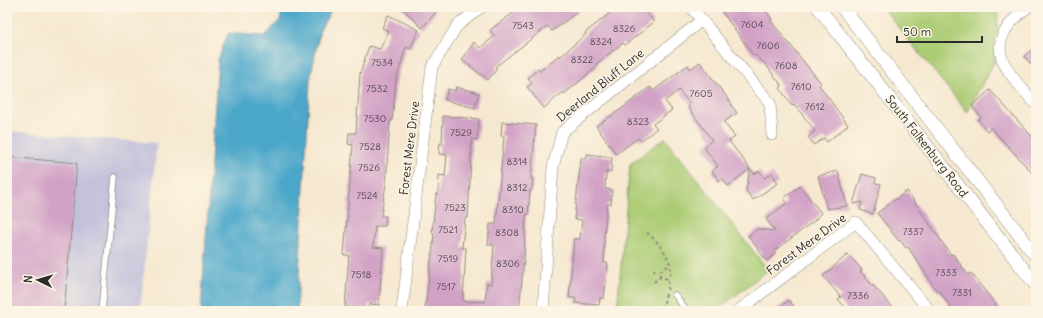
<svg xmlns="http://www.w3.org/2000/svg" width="1043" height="318" font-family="Delius,sans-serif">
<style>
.industrial{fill:#c3c1db}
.green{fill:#accc74;stroke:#6c7c50}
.water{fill:#4ca7ca;stroke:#3c697a}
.building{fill:#d1a2c6}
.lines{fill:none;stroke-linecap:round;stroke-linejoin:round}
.service-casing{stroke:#908a7e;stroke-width:7}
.minor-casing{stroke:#908a7e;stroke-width:12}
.tertiary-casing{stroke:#908a7e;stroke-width:14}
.path{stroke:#908a7e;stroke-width:2;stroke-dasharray:3 3;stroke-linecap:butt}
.service{stroke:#fff;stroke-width:5.5}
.minor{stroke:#fff;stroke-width:11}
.tertiary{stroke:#fff;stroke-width:13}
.labels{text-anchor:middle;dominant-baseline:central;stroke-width:3;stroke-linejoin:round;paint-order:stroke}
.number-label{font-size:10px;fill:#544952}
.street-label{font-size:12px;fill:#2b2b2b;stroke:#fcf5e5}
</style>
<rect width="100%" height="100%" fill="#fcf5e5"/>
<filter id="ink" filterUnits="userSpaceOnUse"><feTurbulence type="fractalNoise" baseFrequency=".025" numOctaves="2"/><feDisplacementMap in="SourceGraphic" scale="8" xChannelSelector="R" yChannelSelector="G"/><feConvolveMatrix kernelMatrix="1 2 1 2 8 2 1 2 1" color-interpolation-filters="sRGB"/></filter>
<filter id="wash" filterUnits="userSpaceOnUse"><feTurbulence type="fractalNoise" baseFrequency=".012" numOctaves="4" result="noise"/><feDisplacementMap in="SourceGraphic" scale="16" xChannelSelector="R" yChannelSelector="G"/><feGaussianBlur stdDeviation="0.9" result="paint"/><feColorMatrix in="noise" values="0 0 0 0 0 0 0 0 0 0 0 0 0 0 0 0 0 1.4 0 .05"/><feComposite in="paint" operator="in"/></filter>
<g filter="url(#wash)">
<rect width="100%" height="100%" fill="#f6e8d0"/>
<!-- industrial -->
<polygon class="industrial" points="7,131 157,143 140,311 7,311"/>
<!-- green -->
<g class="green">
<polygon points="882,7 997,7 998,29 994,44 995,60 967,112"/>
<polygon points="665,138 768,270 716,311 617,311 630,164"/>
</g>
<!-- water -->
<polygon class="water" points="283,7 333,7 320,30 310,81 297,311 201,311 218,60 228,33 265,36 280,20"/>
<g id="blocks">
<!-- building -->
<g class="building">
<polygon points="401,7 431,7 436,12 422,28"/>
<polygon points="521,7 584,7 552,31 548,26 495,67 497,69 488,80 462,60 474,42 480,48 495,36 490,30"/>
<polygon points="617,7 654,7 646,12 654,22 625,45 623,43 596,64 598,66 564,94 563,92 544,108 527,87 532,83 528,78 538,69 540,71 559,55 560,57 586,34 585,33"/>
<polygon points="728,7 762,7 772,19 770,20 821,83 819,85 848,125 827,142 824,138 814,145 808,137 815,131 794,104 792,106 780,88 782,86 763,61 762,62 756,55 754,56 722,12"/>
<polygon points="388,15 419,30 410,49 406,47 396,80 392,121 390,121 386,183 381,216 386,216 385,226 375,226 373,247 383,248 379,305 369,304 368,309 345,307 349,255 344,255 353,145 348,144 349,133 356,133 360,74 369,46 380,49 389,31 382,28"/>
<polygon points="1036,46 1036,70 1024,56"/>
<polygon points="700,62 732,104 731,105 737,113 724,122 735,137 729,141 754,174 759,171 765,178 772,173 778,183 753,200 746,191 750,169 728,186 722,178 719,181 712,171 718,166 704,147 712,140 688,107 690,104 679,90 665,101 672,110 653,124 657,128 641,141 638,138 616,154 596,126 620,110 650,87 653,91 688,65 690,69"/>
<polygon points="456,87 479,93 475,108 445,100 448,89 455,91"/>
<polygon points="990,90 1036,141 1036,177 991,128 987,131 978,120 981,117 972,106"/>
<polygon points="443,116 479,119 477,140 472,139 468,218 465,218 462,248 466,248 463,301 485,302 487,283 491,284 494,245 488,245 490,224 496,224 504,136 501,136 502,122 536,125 531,179 533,179 532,190 530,190 528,215 526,215 524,259 519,311 437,311 438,309 425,308 433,246 434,233 432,233 436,194 438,195 439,175 445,176 447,155 439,154 440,143 442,144"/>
<polygon points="587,154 612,157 611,172 606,172 605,189 612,190 611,204 607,204 604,237 604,263 608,263 604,298 600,298 599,305 575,303 576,298 569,298 574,239 580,239 582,220 574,219 581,158 587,159"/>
<polygon points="7,157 77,163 64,311 7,311"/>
<polygon points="838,171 847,206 827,209 818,176"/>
<polygon points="862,174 876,178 875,183 881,184 873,214 860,210 862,202 853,204"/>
<polygon points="800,186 821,213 814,221 774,251 776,253 767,261 748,236 758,229 775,231 766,219 787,203 784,198"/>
<polygon points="907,191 951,255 953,254 968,275 971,273 1001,311 953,311 939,290 937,291 908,247 906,248 900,240 899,241 877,213"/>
<polygon points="848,254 862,270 860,271 871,284 872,284 896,311 848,311 838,299 841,297 823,276"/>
<polygon points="789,300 797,311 774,311"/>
</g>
</g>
</g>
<g filter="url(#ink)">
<use href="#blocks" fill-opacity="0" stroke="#908a7e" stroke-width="1"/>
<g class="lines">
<defs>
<g id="service">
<polyline points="675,295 687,311"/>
<polyline points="102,311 115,177"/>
</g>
<g id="minor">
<polyline points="691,7 770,103 772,135"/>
<path d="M1028,7C979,45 1003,67 1036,104"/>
<polyline points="402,311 432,67 457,26 481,7"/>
<polyline points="543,311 553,167 562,132 702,20"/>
<polyline points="738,311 856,222 930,311"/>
</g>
<g id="tertiary">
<polyline points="818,7 1036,285"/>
<polyline points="842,7 1036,256"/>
</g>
</defs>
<!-- service casing -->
<use href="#service" class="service-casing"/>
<!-- minor casing -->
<use href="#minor" class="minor-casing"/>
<!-- tertiary casing -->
<use href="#tertiary" class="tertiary-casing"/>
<!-- path -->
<g class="path">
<path d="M647,233C658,241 678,265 668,279"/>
<polyline points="653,270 659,272"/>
<polyline points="660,277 660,271 669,265"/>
<polyline points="654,282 660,277 668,279 668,290"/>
<polyline points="666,294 663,306 667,311"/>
<polyline points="654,308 664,306"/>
</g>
<!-- service -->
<use href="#service" class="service"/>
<!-- minor -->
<use href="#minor" class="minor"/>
<!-- tertiary -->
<use href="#tertiary" class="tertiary"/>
</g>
</g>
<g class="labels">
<!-- number labels -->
<g class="number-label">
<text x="752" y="24">7604</text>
<text x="523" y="25">7543</text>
<text x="624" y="28">8326</text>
<text x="601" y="41">8324</text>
<text x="768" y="45">7606</text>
<text x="582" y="59">8322</text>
<text x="382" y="62">7534</text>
<text x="786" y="65">7608</text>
<text x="801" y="86">7610</text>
<text x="377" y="88">7532</text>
<text x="701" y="93">7605</text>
<text x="815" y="106">7612</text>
<text x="375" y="118">7530</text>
<text x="638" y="121">8323</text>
<text x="461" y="132">7529</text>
<text x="370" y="146">7528</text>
<text x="517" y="161">8314</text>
<text x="369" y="167">7526</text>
<text x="517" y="187">8312</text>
<text x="367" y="195">7524</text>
<text x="455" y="207">7523</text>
<text x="513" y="209">8310</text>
<text x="448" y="229">7521</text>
<text x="913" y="231">7337</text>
<text x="507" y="232">8308</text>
<text x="448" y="258">7519</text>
<text x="508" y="263">8306</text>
<text x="946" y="272">7333</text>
<text x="361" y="274">7518</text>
<text x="446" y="286">7517</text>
<text x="962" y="292">7331</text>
<text x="858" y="295">7336</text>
</g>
<!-- street labels -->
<g class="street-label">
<text transform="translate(600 85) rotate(-39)">Deerland Bluff Lane</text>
<text transform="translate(927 146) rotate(52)">South Falkenburg Road</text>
<text transform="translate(409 148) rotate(-83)">Forest Mere Drive</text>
<text transform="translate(806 244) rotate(-36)">Forest Mere Drive</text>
</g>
</g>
<!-- margin -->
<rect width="1043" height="318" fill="none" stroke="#fcf5e5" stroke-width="24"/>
<!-- north arrow -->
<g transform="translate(38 280) rotate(275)" stroke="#fcf5e5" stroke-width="3" paint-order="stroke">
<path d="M0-3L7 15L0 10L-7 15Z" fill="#2b2b2b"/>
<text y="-6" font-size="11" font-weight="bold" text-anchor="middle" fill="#2b2b2b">N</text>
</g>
<!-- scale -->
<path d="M897 36v6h85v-6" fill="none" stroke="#2b2b2b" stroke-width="2"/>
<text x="903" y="36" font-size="12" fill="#2b2b2b" stroke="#fcf5e5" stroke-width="3" paint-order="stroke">50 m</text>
</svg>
